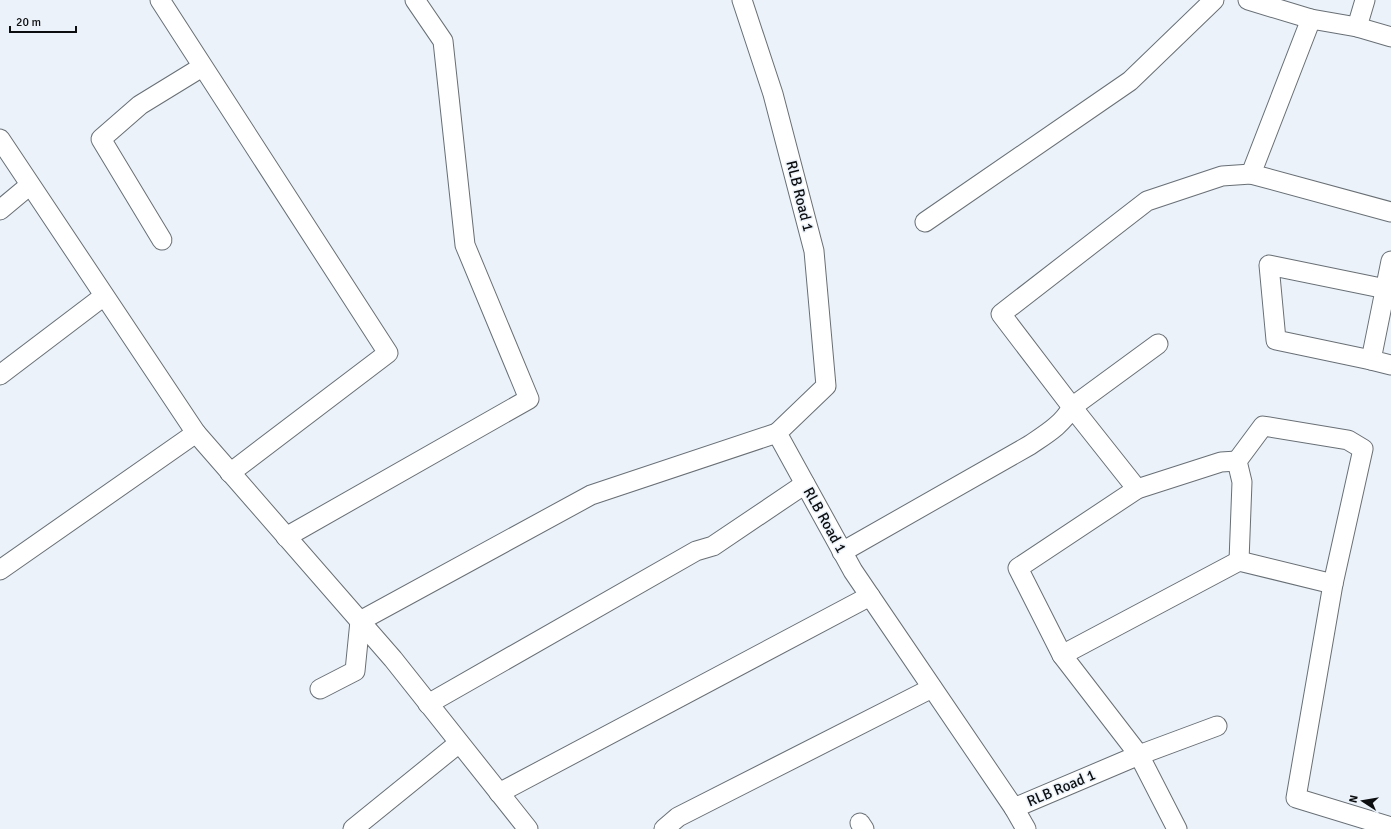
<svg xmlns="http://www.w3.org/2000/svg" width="1391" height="829" font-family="Signika,sans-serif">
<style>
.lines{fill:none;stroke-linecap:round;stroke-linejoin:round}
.minor-casing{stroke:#686f75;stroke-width:21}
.minor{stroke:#fff;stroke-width:19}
.labels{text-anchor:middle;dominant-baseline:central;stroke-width:3;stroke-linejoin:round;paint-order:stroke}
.street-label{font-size:15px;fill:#0b0d0f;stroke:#ebf2f9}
</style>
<rect width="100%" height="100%" fill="#ebf2f9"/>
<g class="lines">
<defs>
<g id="minor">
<polyline points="160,0 388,353 230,473"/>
<polyline points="742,0 773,94 814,251 826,386 777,433 853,571 1014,808 1139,755 1177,829"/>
<polyline points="1248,0 1311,19"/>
<polyline points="1365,0 1357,27 1391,37"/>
<polyline points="1357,27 1311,19 1251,174 1391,212"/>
<polyline points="0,139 196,433 0,570"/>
<polyline points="0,210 30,185"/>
<polyline points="925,222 1130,81 1214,0"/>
<polyline points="162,240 101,139 140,105 202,67"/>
<polyline points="1391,261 1371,360 1391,365"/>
<polyline points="1158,344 1072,407 1001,314 1147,201 1222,176 1251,174"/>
<polyline points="1371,360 1276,340 1269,265 1386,289"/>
<polyline points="0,375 104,296"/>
<polyline points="196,433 393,659 528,829"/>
<polyline points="286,537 529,399 465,245 443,41 415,0"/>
<path d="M842,552L1030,445C1046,434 1062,425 1072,407L1137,489"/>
<polyline points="1239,561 1242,482 1237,461 1263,426 1348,440 1363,449 1333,584 1296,798 1391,827"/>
<polyline points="1062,655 1239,561 1333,584"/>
<polyline points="320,689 355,671 360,621 591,495 777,433"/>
<polyline points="428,704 696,551 713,546 805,484"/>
<polyline points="1217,726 1139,755 1062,655 1018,568 1137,489 1221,462 1237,461"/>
<polyline points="499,793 870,596"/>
<polyline points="1014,808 1026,829"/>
<polyline points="860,823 864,829"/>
<polyline points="353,829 459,743"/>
<polyline points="664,829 678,817 932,688"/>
</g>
</defs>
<!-- minor casing -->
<use href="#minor" class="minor-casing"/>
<!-- minor -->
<use href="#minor" class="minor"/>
</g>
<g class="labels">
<!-- street labels -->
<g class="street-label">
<text transform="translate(800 196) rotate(76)">RLB Road 1</text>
<text transform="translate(825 520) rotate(61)">RLB Road 1</text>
<text transform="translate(1061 788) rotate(-23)">RLB Road 1</text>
</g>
</g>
<!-- north arrow -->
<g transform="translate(1363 801) rotate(282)" stroke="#ebf2f9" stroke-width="3" paint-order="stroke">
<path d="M0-3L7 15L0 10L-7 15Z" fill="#0b0d0f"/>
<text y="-6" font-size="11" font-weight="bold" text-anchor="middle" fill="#0b0d0f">N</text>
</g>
<!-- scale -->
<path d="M10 26v6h66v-6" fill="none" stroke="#0b0d0f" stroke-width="2"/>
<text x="16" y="26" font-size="12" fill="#0b0d0f" stroke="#ebf2f9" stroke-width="3" paint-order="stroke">20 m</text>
</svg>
